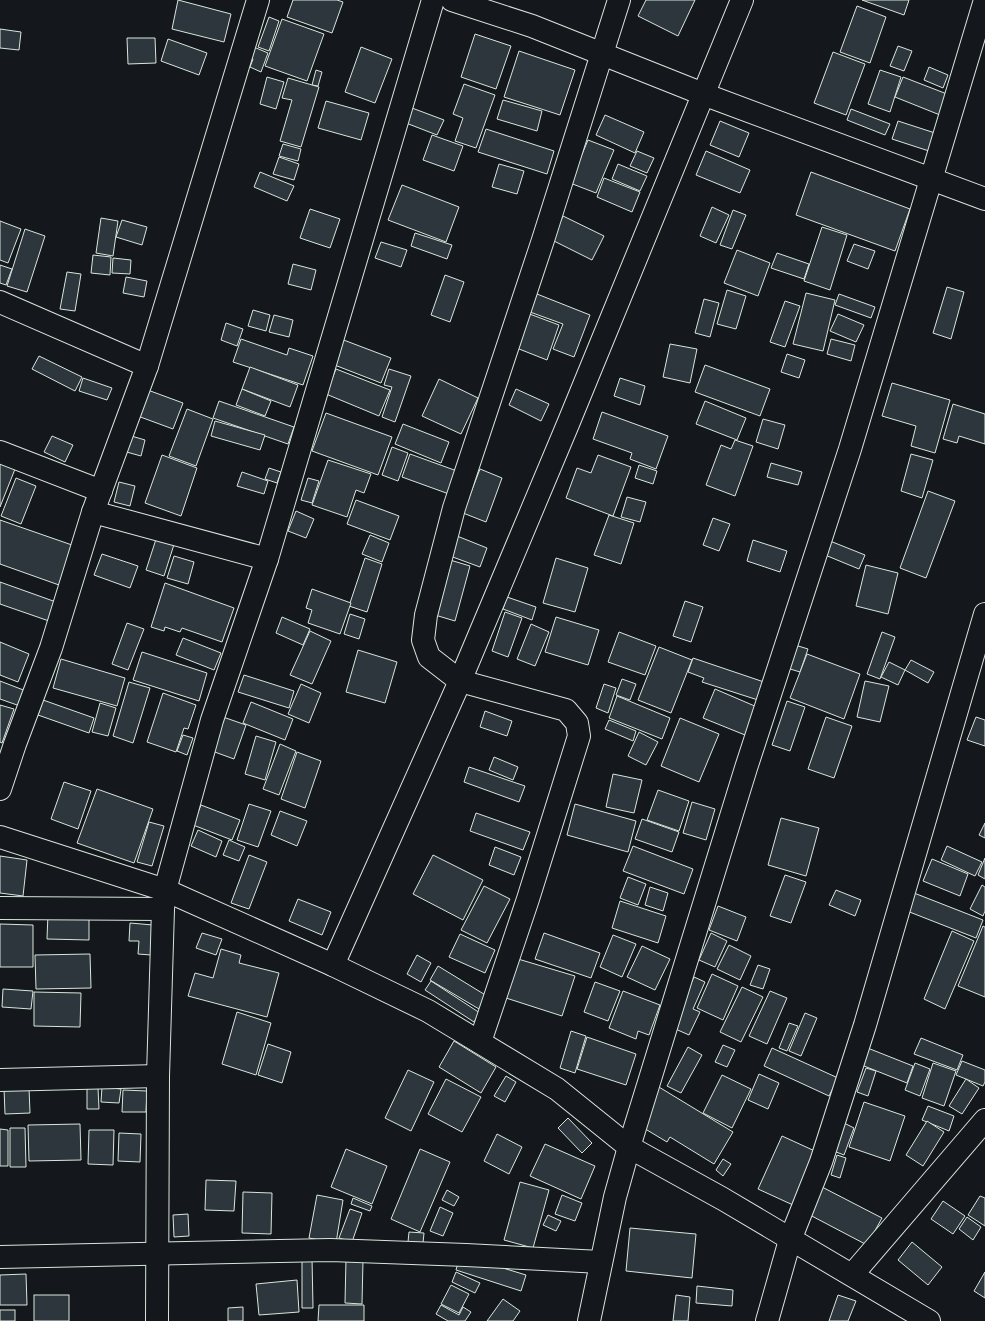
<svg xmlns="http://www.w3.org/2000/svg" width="985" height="1321" font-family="'Roboto Serif',serif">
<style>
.building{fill:#2c363c;stroke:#d8e6dc}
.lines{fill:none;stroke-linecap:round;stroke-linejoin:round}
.minor-casing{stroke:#d8e6dc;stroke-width:24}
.tertiary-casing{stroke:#d8e6dc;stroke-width:24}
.minor{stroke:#14181c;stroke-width:22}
.tertiary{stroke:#14181c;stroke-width:22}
</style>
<rect width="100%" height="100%" fill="#14181c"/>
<!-- building -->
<g class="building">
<polygon points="178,0 231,14 224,42 172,29"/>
<polygon points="293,0 337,0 343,2 332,33 287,17"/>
<polygon points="646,0 695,0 678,36 638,16"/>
<polygon points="862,0 909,0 904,15"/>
<polygon points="857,6 886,17 870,63 840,52"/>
<polygon points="269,17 279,21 269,51 258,47"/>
<polygon points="282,19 324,34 307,81 265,66"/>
<polygon points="0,29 21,32 19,50 0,48"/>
<polygon points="475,34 511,46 496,89 461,77"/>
<polygon points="127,38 155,38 156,63 128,64"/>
<polygon points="168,39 207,53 199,75 161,61"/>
<polygon points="249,45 268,53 261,72 250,67 253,59 245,56"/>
<polygon points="898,46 912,51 904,71 890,66"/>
<polygon points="361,47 392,59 375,103 345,92"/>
<polygon points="519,51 575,70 560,115 504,97"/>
<polygon points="833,52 865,64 846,115 814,103"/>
<polygon points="929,67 948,75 943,88 924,80"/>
<polygon points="316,70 322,72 318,86 312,85"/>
<polygon points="880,70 901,77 890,112 868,104"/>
<polygon points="267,77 284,82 276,109 260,104"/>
<polygon points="903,77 947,94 940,115 895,97"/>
<polygon points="288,78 319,87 301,147 280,141 292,100 282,98"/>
<polygon points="464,84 495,95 476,148 455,141 463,118 453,114"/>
<polygon points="503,100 542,111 537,131 497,119"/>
<polygon points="326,101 369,113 361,140 318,128"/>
<polygon points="412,108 444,120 437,135 406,123"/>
<polygon points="851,109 890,124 885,135 847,120"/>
<polygon points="605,115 644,132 635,153 596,135"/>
<polygon points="720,121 749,133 739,157 710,145"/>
<polygon points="898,121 935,133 929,151 892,139"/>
<polygon points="486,129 554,151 547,174 478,152"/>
<polygon points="432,135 463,146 454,171 423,160"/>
<polygon points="588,140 614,150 596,193 570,183"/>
<polygon points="283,144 301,149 298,161 279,156"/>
<polygon points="637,151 654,158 647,173 630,166"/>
<polygon points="706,151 750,170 740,193 696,175"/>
<polygon points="279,157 299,164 294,180 273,174"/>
<polygon points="499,164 524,171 517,194 492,187"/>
<polygon points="618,164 647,176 640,191 612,179"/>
<polygon points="260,172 294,186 287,201 254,187"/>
<polygon points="811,172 910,209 895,251 796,215"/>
<polygon points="604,178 640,192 632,212 597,197"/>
<polygon points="402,185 459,207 446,242 388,220"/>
<polygon points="712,207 729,215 716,243 700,236"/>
<polygon points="310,209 340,219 330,248 300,238"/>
<polygon points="733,210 746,215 732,249 720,245"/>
<polygon points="563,216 604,236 592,260 552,240"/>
<polygon points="101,218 118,221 113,256 96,253"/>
<polygon points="122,220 147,227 142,245 116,237"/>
<polygon points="0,221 21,229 8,263 0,260"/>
<polygon points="822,227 847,235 830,290 804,281"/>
<polygon points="25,229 45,236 27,292 7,286"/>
<polygon points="415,233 452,245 447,259 411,246"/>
<polygon points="381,242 407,250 401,267 375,258"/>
<polygon points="854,244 875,251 868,269 847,261"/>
<polygon points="737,250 770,263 758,296 724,283"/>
<polygon points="777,253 809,264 804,279 771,268"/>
<polygon points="93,255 111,257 110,275 91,273"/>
<polygon points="113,258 131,260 130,274 112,273"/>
<polygon points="293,264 316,270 311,290 288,284"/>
<polygon points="0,265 12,269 6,285 0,283"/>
<polygon points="67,272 81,274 75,311 60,309"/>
<polygon points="445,275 464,282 450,322 431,315"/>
<polygon points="126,277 147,281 144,297 123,293"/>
<polygon points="947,287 964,292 951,339 933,333"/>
<polygon points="727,290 746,296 736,329 717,324"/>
<polygon points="806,293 835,300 823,351 793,344"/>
<polygon points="537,294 590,315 574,357 553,349 563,324 530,312"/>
<polygon points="839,294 875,307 871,318 835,305"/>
<polygon points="704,299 719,303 710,337 695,333"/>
<polygon points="785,301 800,306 785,347 770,342"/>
<polygon points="253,310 270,315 266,331 248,326"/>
<polygon points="527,313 559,325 547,360 514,347"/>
<polygon points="838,314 864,325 856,342 830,331"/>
<polygon points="274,315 293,320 289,337 269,332"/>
<polygon points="226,323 243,329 237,346 221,340"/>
<polygon points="241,339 287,355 289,348 313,356 303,385 233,362"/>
<polygon points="341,339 391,358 381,383 332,364"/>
<polygon points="831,339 855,345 851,361 827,354"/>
<polygon points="670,344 697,349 690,383 663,377"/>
<polygon points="787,354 805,360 799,378 781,372"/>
<polygon points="39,356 82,377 75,391 32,369"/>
<polygon points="705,365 770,389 760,416 695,392"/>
<polygon points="250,367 298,385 290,407 242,389"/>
<polygon points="336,369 390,390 379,416 326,394"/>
<polygon points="389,369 411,376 395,422 382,417 392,387 384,385"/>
<polygon points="83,378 112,388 107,400 79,391"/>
<polygon points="620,378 645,386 640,405 614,396"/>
<polygon points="439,379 478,398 461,434 422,416"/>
<polygon points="892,383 950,400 935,453 911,446 916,426 882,416"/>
<polygon points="145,389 183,403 173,429 135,415"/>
<polygon points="242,389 271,401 265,416 236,405"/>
<polygon points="516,389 549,404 541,421 509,405"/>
<polygon points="219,401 294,427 288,444 213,418"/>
<polygon points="705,401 746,418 737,440 696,424"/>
<polygon points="953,404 985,414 985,444 959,436 957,443 943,439"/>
<polygon points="187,409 213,419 196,466 169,456"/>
<polygon points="602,412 668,436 656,469 630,459 632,453 593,439"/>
<polygon points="326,413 392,437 378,475 312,451"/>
<polygon points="763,419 785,425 778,449 756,442"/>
<polygon points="215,421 265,435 260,450 211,436"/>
<polygon points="403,424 449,442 441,463 395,444"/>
<polygon points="128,435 145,440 141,456 123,451"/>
<polygon points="52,436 73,445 65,462 44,452"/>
<polygon points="735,440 753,446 735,496 706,485 721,445 731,449"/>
<polygon points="392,447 408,453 398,481 382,475"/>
<polygon points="410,454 457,471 449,494 402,477"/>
<polygon points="911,454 933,460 922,498 901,491"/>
<polygon points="162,455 197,468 181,516 145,503"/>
<polygon points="598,455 631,467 613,516 566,498 577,468 591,473"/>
<polygon points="0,458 17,464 0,507"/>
<polygon points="328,460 371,474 364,493 356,490 347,517 312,505"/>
<polygon points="771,463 802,472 798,485 767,477"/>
<polygon points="639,465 657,471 653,484 635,478"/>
<polygon points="269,468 281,472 277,483 265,479"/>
<polygon points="480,469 502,478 486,522 463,513"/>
<polygon points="242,472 268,481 264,494 237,486"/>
<polygon points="16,478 36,486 21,524 1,516"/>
<polygon points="308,478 319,481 312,503 301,500"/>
<polygon points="119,482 135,486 130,506 114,502"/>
<polygon points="928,491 955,501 926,578 900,568"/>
<polygon points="627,497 646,502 640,522 621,517"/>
<polygon points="356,500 399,516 390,540 347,524"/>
<polygon points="296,511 314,519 306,538 288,531"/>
<polygon points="609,515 634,523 621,564 594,555"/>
<polygon points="713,518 730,524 719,551 703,545"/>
<polygon points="0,520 72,545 59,585 0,564"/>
<polygon points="159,530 177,535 164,576 146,570"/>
<polygon points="370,535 389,543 382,562 362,554"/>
<polygon points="457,536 487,548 480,567 450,556"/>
<polygon points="753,540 787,551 780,572 747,561"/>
<polygon points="830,541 865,555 859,569 825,555"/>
<polygon points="102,554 138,566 130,588 94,575"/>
<polygon points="174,556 194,562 188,584 167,578"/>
<polygon points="365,558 382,564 367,612 349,606"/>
<polygon points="556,558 588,568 575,612 543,603"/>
<polygon points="450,560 470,566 455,621 435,615"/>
<polygon points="866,565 898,573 888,614 856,606"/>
<polygon points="0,582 56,602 49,621 0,604"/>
<polygon points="165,583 234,608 222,642 182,628 180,632 165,627 164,631 151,627"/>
<polygon points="312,589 351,603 340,634 308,623 312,610 306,608"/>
<polygon points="507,597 536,607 532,620 503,609"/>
<polygon points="685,601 703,607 691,642 673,636"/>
<polygon points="505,612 522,618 508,657 492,651"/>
<polygon points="350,614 365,619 359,639 344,634"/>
<polygon points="282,617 310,629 303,645 276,633"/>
<polygon points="556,617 599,630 588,665 545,652"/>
<polygon points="127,623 144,629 128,670 112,664"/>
<polygon points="531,624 549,632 535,666 517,659"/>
<polygon points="310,631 331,641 312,684 290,675"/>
<polygon points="619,632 656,646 645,675 608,662"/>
<polygon points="882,632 895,637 880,679 867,674"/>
<polygon points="183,638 221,653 214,670 176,655"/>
<polygon points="0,642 29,654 18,682 0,675"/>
<polygon points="795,645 808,649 800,672 787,668"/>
<polygon points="659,647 692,660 671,713 638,700"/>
<polygon points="358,650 397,662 385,703 346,692"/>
<polygon points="142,652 207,673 199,701 133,680"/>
<polygon points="807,654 860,674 844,719 790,698"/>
<polygon points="693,658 764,682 758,700 702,682 704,678 688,672"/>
<polygon points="61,659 125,678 117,706 53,688"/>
<polygon points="911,660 934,672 928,683 905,670"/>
<polygon points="889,662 905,670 898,685 881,677"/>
<polygon points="244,675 294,691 289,708 238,692"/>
<polygon points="622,679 636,684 630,700 616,695"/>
<polygon points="0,681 26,691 20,706 0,699"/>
<polygon points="865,681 889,686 880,722 857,717"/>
<polygon points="129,682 150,688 133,743 113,736"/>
<polygon points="301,684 321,693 309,723 288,714"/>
<polygon points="604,684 616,688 608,713 596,708"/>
<polygon points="715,689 757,707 745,735 703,718"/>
<polygon points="163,693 196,705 188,729 184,728 176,752 147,742"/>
<polygon points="617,696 670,718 662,739 609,718"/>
<polygon points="43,700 94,718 89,733 38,715"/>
<polygon points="787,701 805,707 790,751 772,745"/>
<polygon points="251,702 293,719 285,740 243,723"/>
<polygon points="100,703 116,708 108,736 92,732"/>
<polygon points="0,705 14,709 2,743 0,742"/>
<polygon points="485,711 512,721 507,736 480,727"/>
<polygon points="223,717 246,725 234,759 212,751"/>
<polygon points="826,717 852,726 834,778 808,769"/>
<polygon points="976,717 985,720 985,746 967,740"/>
<polygon points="680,718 719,734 699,782 661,766"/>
<polygon points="609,720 636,731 633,741 605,729"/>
<polygon points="639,732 658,742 646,765 628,756"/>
<polygon points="183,735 193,738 187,755 177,751"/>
<polygon points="256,736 276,742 265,780 245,774"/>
<polygon points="280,744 296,751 279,795 263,789"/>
<polygon points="297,752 321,761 305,808 281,799"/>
<polygon points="494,757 518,767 513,780 489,770"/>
<polygon points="469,767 525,786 519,802 464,782"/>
<polygon points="613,774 642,780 634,813 606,807"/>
<polygon points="64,782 91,791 78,829 51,819"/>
<polygon points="97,789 153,809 134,863 77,843"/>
<polygon points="658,790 689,801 679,831 647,820"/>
<polygon points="692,802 715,809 706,840 683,833"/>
<polygon points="249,804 271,811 258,847 237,840"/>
<polygon points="575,804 636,821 628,852 567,835"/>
<polygon points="201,805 240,820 232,840 193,825"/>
<polygon points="280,811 307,821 297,846 271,835"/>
<polygon points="476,813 530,832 523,850 470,831"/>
<polygon points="781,818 819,828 806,876 768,865"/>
<polygon points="642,819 679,832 672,852 635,839"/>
<polygon points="149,822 164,826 152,866 137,862"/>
<polygon points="985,823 985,838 979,835"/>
<polygon points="198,830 222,841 216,857 191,846"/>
<polygon points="229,840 245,847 239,861 223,855"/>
<polygon points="633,846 693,869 684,894 623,871"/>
<polygon points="947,846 982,862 975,876 941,860"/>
<polygon points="495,847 521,857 514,875 489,865"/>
<polygon points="249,855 267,862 249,909 231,903"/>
<polygon points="433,855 483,880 463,920 413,894"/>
<polygon points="0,856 27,860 23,896 0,893"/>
<polygon points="985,858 985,879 978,875"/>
<polygon points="932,859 968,874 960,896 923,881"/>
<polygon points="785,875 806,882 791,923 770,916"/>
<polygon points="628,877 646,884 638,905 620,898"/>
<polygon points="982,885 985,887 985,911 983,916 970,909"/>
<polygon points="484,886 510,899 487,943 461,930"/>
<polygon points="650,887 668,893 663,911 645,905"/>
<polygon points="836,890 861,900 855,916 829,905"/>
<polygon points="914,893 983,920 976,938 907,911"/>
<polygon points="298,899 331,912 322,935 289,921"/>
<polygon points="620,901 666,916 658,943 612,928"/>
<polygon points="718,906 746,917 737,941 709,930"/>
<polygon points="48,913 89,914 89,940 47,939"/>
<polygon points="130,923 153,925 151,955 138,954 139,941 129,941"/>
<polygon points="0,924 33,925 33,967 0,967"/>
<polygon points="983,926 985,927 985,997 958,986"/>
<polygon points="952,931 974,941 945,1009 924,999"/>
<polygon points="202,933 222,939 216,955 196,948"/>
<polygon points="544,933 600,953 591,978 535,959"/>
<polygon points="711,933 727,941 715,967 699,960"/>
<polygon points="460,934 495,950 485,973 449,957"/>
<polygon points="613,935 636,944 622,977 600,967"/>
<polygon points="729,945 751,956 740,980 717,969"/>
<polygon points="642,946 670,959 655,990 627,977"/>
<polygon points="221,949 241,955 239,963 279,973 267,1017 188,996 195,973 213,978"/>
<polygon points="90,954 91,988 36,989 35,955"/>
<polygon points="417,955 431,963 421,982 407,974"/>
<polygon points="518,959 575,976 562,1016 506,998"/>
<polygon points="758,965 770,969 763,989 750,985"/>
<polygon points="438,966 487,996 479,1009 430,980"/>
<polygon points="712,974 738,986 723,1020 697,1008"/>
<polygon points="694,977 705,982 693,1009 700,1012 689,1035 671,1027"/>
<polygon points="431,981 480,1013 474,1022 425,990"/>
<polygon points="595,982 620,991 608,1021 584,1012"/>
<polygon points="742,987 763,997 741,1042 720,1032"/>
<polygon points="3,989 33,991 31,1009 2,1007"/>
<polygon points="623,991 660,1005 649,1035 638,1031 636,1039 609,1028"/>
<polygon points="770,991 787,998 767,1044 749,1036"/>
<polygon points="34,992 81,993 80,1027 34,1026"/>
<polygon points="237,1012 271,1023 256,1075 222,1064"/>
<polygon points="805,1013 817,1018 801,1056 789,1051"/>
<polygon points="789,1023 798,1026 787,1051 779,1048"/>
<polygon points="571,1031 586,1036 575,1073 560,1068"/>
<polygon points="587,1037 636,1054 626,1085 577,1069"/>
<polygon points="921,1038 963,1055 957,1070 914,1054"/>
<polygon points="454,1041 496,1067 481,1093 439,1067"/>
<polygon points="268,1044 291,1052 282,1083 258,1075"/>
<polygon points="723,1045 735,1050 727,1067 715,1062"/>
<polygon points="688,1047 702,1055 681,1093 667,1086"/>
<polygon points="865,1047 913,1066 907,1083 859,1064"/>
<polygon points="772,1048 838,1078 829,1096 764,1066"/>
<polygon points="962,1061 985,1070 985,1082 983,1086 956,1075"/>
<polygon points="915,1063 930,1069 920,1096 905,1090"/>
<polygon points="933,1063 956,1071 944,1106 922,1098"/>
<polygon points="866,1068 876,1071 868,1096 857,1092"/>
<polygon points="408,1070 434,1082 411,1131 385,1118"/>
<polygon points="759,1074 779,1083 768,1109 748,1100"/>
<polygon points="722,1075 751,1089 732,1128 703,1113"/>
<polygon points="506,1076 516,1082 505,1102 494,1096"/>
<polygon points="446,1079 481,1097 462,1132 428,1114"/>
<polygon points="966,1079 979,1088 962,1114 949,1106"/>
<polygon points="654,1084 733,1132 714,1164 670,1137 667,1142 632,1121"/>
<polygon points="102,1087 121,1089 119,1103 101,1102"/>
<polygon points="4,1088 29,1088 30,1113 5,1114"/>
<polygon points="87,1088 98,1088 99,1109 87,1109"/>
<polygon points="123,1090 147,1091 146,1112 122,1112"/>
<polygon points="864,1102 905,1116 890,1161 849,1147"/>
<polygon points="928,1106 954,1116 949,1131 922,1120"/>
<polygon points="568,1118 592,1143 582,1153 558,1128"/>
<polygon points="927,1121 944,1132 923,1166 906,1155"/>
<polygon points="842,1122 854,1128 844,1155 831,1150"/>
<polygon points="80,1124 81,1160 29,1161 28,1125"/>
<polygon points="10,1128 25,1128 26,1167 10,1167"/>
<polygon points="0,1129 8,1130 8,1166 0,1166"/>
<polygon points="89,1130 114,1130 113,1165 88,1164"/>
<polygon points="119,1133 141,1134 140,1162 118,1161"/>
<polygon points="497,1134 522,1147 509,1174 484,1161"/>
<polygon points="782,1136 817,1152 793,1205 758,1189"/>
<polygon points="545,1144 595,1166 581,1199 530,1176"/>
<polygon points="346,1149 387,1166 372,1204 331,1187"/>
<polygon points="420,1149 450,1162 420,1232 391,1219"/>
<polygon points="837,1155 846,1158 840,1178 831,1175"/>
<polygon points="723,1159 731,1164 723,1176 716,1170"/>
<polygon points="206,1180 236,1181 234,1211 205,1210"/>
<polygon points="520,1182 549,1190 533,1248 504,1240"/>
<polygon points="822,1187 882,1218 867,1245 808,1214"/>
<polygon points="447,1190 459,1197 454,1206 442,1200"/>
<polygon points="243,1192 272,1193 271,1234 242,1233"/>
<polygon points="317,1195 343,1200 336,1243 309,1238"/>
<polygon points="562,1195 582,1203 575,1221 555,1214"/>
<polygon points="980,1196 985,1198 985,1226 968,1215"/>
<polygon points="353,1198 372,1206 370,1211 351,1204"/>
<polygon points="943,1201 965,1216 953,1234 931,1219"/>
<polygon points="440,1207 453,1213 443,1236 430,1231"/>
<polygon points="350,1209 362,1213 352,1242 339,1238"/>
<polygon points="188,1214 189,1236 174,1237 173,1215"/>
<polygon points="548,1215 561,1221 556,1231 543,1225"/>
<polygon points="967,1217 981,1227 973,1240 959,1229"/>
<polygon points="630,1228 696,1234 692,1278 626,1271"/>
<polygon points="409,1232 424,1233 423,1243 408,1242"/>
<polygon points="912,1242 942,1267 928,1285 898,1260"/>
<polygon points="460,1255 526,1275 521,1291 456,1270"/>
<polygon points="302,1258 312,1258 313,1308 302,1308"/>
<polygon points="346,1259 363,1260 362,1304 345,1303"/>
<polygon points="456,1272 480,1283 475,1293 452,1282"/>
<polygon points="985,1272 985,1298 974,1291"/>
<polygon points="26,1274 27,1305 0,1305 0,1275"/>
<polygon points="297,1280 299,1312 259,1315 256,1284"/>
<polygon points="451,1285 469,1294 459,1313 441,1304"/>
<polygon points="697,1286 733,1290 732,1306 696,1303"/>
<rect x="34" y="1295" width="35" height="26"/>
<polygon points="676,1295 690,1297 688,1321 673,1321"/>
<polygon points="838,1295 856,1301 848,1321 829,1321"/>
<polygon points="503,1299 520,1311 513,1321 487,1321"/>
<polygon points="319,1305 364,1305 364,1321 318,1321"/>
<polygon points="441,1305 459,1315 463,1307 471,1312 465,1321 448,1321 436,1314"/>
<polygon points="243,1307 243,1321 228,1321 228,1308"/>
<rect x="0" y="1310" width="15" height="11"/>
</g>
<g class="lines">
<defs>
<g id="minor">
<polyline points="452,0 532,26 703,94 985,199"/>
<polyline points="0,302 147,366"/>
<polyline points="0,452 101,491"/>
<polyline points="93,512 267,559"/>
<polyline points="0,789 15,744 51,648 93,512 147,366 258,0"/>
<polyline points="0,908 163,909"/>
<polyline points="333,965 460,681 568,424 742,0"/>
<polyline points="480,1042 528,899 579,736 577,723 566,710 460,681 429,657 423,640 426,615 454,508 543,240 619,0"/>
<polyline points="0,1080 158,1076"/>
<polyline points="0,1257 330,1250 466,1255 601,1262"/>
<polyline points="852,1275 985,1120"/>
<polyline points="157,1321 158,1076 163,909 165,890 212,720 267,559 433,0"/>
<polyline points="589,1321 615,1197 629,1147 746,768 850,449 985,0"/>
<polyline points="767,1321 790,1240 821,1162 865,1025 985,614"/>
</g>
<polyline id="tertiary" points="0,837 165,890 333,965 428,1011 557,1089 629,1147 723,1199 929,1321"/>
</defs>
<!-- minor casing -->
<use href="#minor" class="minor-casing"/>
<!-- tertiary casing -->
<use href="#tertiary" class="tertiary-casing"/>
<!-- minor -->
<use href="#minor" class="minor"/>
<!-- tertiary -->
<use href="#tertiary" class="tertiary"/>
</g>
</svg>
